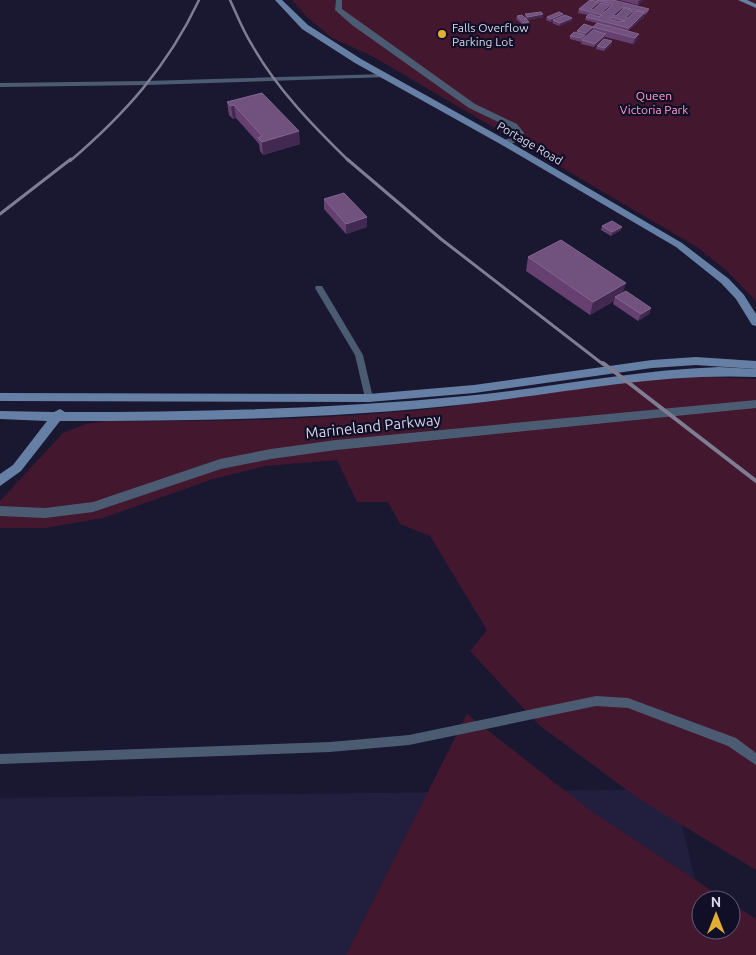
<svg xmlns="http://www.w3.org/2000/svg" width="756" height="955" font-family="Ubuntu,sans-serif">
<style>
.built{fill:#221e3e}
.green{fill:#43182f}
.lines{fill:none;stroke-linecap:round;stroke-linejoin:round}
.service{fill:#4b5c72;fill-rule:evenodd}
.minor{fill:#4b5c72;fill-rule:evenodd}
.secondary{fill:#6580a4;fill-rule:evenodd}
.rail-far2{stroke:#7f7d93;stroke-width:2.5}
.rail-far1{stroke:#7f7d93;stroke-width:3}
.rail{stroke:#7f7d93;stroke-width:4}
.wall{fill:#654070}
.shaded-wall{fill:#422951}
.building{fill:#71517d;stroke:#81668e;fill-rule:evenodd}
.poi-dot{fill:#e2af34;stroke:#110e27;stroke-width:2}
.labels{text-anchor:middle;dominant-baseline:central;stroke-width:4.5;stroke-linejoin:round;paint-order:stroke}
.far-poi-label{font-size:12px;fill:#d8d8ea;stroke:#110e27;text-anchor:start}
.far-park-label{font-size:12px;fill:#fea1cd;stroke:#110e27}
.far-street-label{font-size:12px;fill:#d8d8ea;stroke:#110e27}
.street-label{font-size:15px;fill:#d8d8ea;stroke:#110e27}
</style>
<rect width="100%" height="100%" fill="#1a1731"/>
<!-- built -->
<polygon class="built" points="674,789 701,907 701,930 712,955 0,955 0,798"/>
<!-- green -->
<g class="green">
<polygon points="292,0 756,0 756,301 727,271 697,247 372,56 332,38 306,16"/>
<path d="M682,376L756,379V870L639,799L539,725L470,651L487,630L430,536L400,524L388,502H357L337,460L265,466L213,479L103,518L45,528H0V501L63,433L85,424L107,421C211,422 316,420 420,410C507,401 594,383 682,376Z"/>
<polygon points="467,714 591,811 726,900 701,900 701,930 731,930 731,903 756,919 756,955 346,955"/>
</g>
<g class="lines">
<!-- service -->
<g class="service">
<polygon points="386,74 388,75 388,77 147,85 0,87 0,83 147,81"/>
<polygon points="316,286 322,286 363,355 373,398 372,400 366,400 365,398 355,355 315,288"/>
<polygon points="596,696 628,698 736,738 756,753 756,765 728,746 628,708 596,706 409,745 330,752 0,764 0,754 330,742 409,735"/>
</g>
<!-- minor -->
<g class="minor">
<path d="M336,0H342V9L475,104L517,124L524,133C520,141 511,146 502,145V141L514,136L516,133L511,128L469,108L352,25L335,10Z"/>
<polygon points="756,400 756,408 336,450 271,459 221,469 93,512 45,518 0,516 0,506 45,508 93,502 220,459 271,449 336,440"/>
</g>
<!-- secondary -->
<g class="secondary">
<polygon points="275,0 282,0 308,25 361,59 508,141 682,243 729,279 744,295 756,314 756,326 752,325 736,299 721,283 676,247 502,145 355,63 302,29"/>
<polygon points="738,0 747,0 756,4 756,8"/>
<polygon points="696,357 756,361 756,369 696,365 652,368 474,393 369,402 0,401 0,393 369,394 474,385 652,360"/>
<path d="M719,367L756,369V377C655,373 567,393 467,404C332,419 196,421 60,421L21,471L0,486V474L13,465L47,421L0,419V411L54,412L60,409L65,412C199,412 332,409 465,396C550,388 633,370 719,367Z"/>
</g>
<!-- rail-far2 -->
<g class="rail-far2">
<path d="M230,0C237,15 243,31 252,45C277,89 313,126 349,161"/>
<path d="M70,161C125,114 168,66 199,0"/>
</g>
<!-- rail-far1 -->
<g class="rail-far1">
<polyline points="347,159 441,239 604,365"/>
<polyline points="0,214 71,159"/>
</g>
<!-- rail -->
<polyline class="rail" points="603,363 756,481"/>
</g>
<!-- wall -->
<g class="wall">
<polygon points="590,0 613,0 649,9 648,12 645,15 644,15 644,17 628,31 637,40 633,44 605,37 594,47 581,44 582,40 581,42 570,39 570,36 576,33 577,31 593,27 597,23 585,20 586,17 588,15 578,13 579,9"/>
<polygon points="619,0 643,0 638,5"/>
<polygon points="525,14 543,17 527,20 529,25 524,26 516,19 517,16 525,17"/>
<polygon points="563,16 572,18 571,21 559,26 552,23 553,22 551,22 546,20 547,17"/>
<polygon points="612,44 604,51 596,49 597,46"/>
<polygon points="262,93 300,144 263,155 260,151 259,144 236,118 233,119 229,115 227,102"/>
<polygon points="324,199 367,217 367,227 346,234 324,209"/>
<polygon points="602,226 621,230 611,236 601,230"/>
<polygon points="528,257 623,293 651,308 649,314 638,321 613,304 614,301 590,315 526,271"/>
</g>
<!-- shaded-wall -->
<g class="shaded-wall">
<polygon points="640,0 643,0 638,5 638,2"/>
<polygon points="599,2 598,5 590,12 591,9"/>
<polygon points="610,5 609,8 602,15 602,12"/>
<polygon points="623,7 622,10 613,18 613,15"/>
<polygon points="633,11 632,14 624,21 625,18"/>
<polygon points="644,13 644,17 628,31 629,28"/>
<polygon points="543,14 543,17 527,20 528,17"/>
<polygon points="563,14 563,18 553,20 553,22 551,22 551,19"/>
<polygon points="572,18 571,21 559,26 560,23"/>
<polygon points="529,22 529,25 524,26 524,23"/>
<polygon points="593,27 593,30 585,37 586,33"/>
<polygon points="606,34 605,37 594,47 595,44"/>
<polygon points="639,34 637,40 633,44 635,38"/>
<polygon points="612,41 612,44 604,51 605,48"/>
<polygon points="234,105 236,118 233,119 231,106"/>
<polygon points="299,131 300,144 263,155 262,142"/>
<polygon points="367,217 367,227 346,234 346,224"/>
<polygon points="622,227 621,230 611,236 612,232"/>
<polygon points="626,283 622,296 615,297 614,301 590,315 593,302"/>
<polygon points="651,308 649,314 638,321 641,314"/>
</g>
<!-- building -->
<g class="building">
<path d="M590,0L599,2L591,9L593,10L601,3L610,5L602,12H605L613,4L597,0H613L649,9L645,12L623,7L613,15L616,16L624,8L633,11L625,18H628L635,11L644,13L629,28L586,17L589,14L599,17L602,15L579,9ZM611,17L625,21L619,22L609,19Z"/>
<polygon points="541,12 543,14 528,17 525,14"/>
<polygon points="559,12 563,14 551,19 547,17"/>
<polygon points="522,15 529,22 524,23 517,16"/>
<polygon points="565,15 572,18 560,23 553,20"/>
<polygon points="597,23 639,34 635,38 593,27"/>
<polygon points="584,24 593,27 586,33 577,31"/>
<polygon points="593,30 606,34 595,44 582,40"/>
<polygon points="574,32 585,35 581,38 570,36"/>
<polygon points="604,39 612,41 605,48 597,46"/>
<polygon points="262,93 299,131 262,142 258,138 262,136 234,105 231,106 227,102"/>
<polygon points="344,193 367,217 346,224 324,199"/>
<polygon points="612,221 622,227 612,232 602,226"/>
<polygon points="561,240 626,283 593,302 528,257"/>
<polygon points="626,291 651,308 641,314 615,297"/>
</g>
<!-- markers -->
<circle class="poi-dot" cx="442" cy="34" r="5"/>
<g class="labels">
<!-- far-poi labels -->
<g class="far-poi-label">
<text x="452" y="27">Falls Overflow<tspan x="452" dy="14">Parking Lot</tspan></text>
</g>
<!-- far-park labels -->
<g class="far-park-label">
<text x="654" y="95">Queen<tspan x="654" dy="14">Victoria Park</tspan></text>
</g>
<!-- far-street labels -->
<g class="far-street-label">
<text transform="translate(530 143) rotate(30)">Portage Road</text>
</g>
<!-- street labels -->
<g class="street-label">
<text transform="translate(373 426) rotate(-6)">Marineland Parkway</text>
</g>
</g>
<!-- north arrow -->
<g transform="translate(716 915)"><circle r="24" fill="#110e27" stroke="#615f75"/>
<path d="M0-4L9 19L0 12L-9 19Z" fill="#e2af34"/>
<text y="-8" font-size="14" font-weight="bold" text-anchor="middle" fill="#d8d8ea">N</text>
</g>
</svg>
